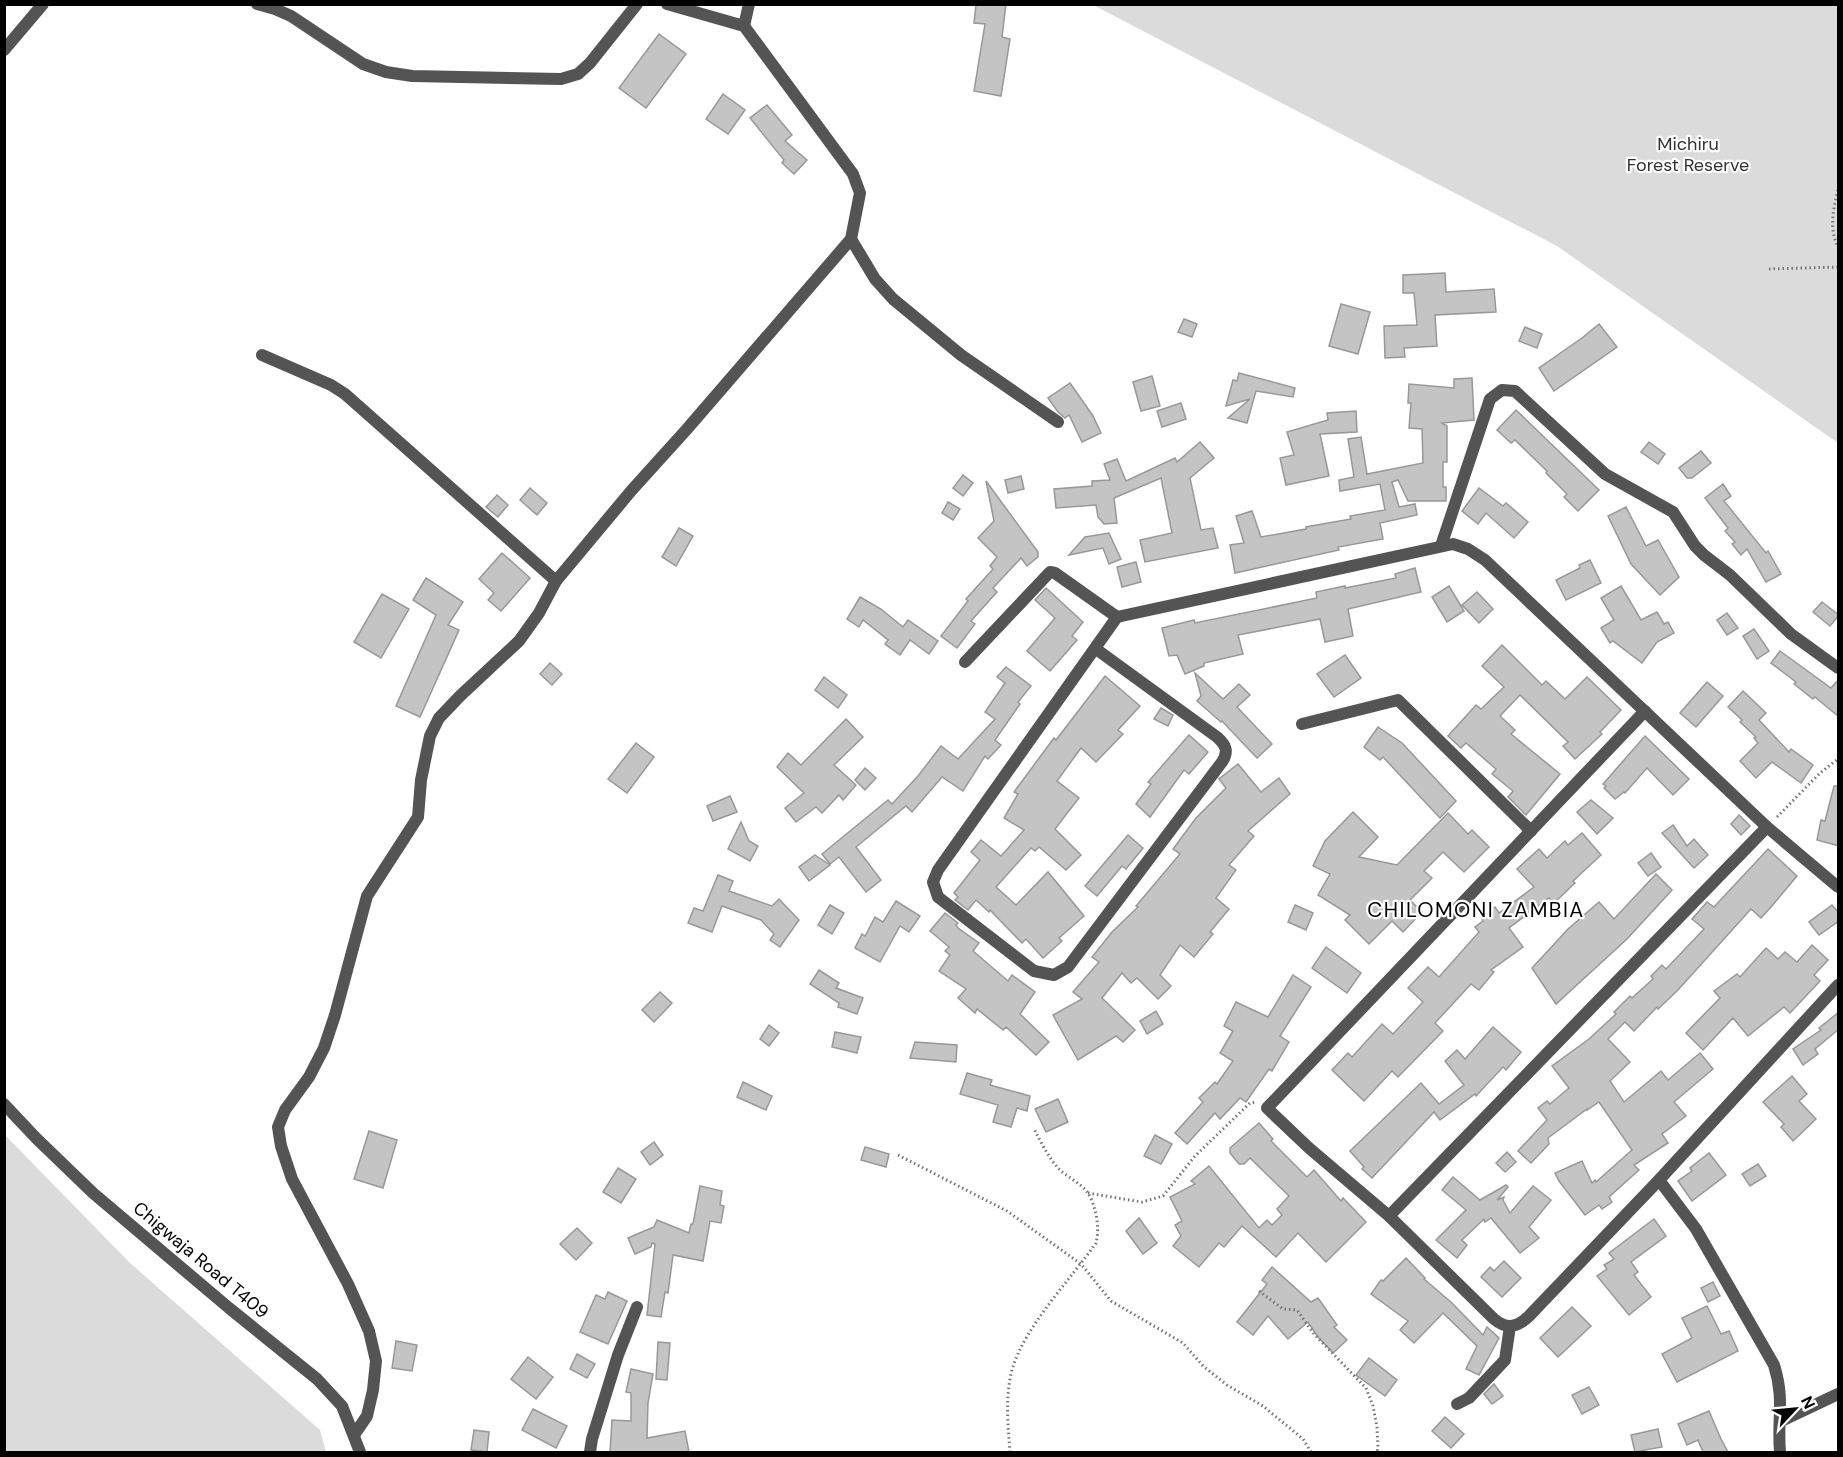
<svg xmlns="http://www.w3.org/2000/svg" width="1843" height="1457" font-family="'DM Sans',sans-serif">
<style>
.green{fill:#dbdbdb}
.building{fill:#c4c4c4;stroke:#989898;stroke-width:1.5}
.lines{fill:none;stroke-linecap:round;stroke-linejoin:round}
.path{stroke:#767676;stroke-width:3;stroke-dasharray:1.5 3;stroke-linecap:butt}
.minor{stroke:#545454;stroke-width:12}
.tertiary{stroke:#545454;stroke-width:12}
.labels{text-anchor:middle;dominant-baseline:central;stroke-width:4.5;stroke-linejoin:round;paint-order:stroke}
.park-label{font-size:18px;fill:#323232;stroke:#fff}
.street-label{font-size:18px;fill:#000;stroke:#fff}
.quarter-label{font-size:21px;letter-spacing:1.5px;fill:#000;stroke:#fff}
</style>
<rect width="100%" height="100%" fill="#fff"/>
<!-- green -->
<g class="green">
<polygon points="1093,5 1838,5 1838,443 1557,246"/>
<polygon points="4,1134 130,1263 320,1430 326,1452 5,1452"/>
</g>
<!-- building -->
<g class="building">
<polygon points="976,4 1006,4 1002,37 1010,39 1001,96 974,91 985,24 974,23"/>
<polygon points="659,34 686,54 646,108 619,88"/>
<polygon points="723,94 745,110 728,134 706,119"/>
<polygon points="767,105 792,135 785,141 807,160 794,174 782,163 784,160 750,118"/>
<polygon points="1445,273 1446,292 1494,289 1496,312 1435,315 1437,346 1404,348 1405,357 1385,358 1384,326 1417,325 1414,293 1403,293 1403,275"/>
<polygon points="1341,304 1370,312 1358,354 1329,346"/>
<polygon points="1184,319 1197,324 1192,337 1178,332"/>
<polygon points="1599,324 1617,347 1554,391 1539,368 1582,338"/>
<polygon points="1525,327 1542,334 1537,348 1519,341"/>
<polygon points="1239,373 1295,388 1293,397 1256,391 1247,423 1228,418 1250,399 1226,406 1233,380 1237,381"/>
<polygon points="1152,376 1160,406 1141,411 1133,382"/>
<polygon points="1472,378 1474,420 1442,423 1447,426 1447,462 1443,462 1443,487 1446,487 1446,501 1408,501 1398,480 1392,482 1399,507 1415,504 1417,515 1380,523 1383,539 1338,547 1339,550 1235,573 1230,545 1244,543 1236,516 1252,511 1261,537 1306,529 1306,527 1351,519 1350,516 1385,510 1380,484 1340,491 1339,480 1354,477 1348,439 1361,437 1367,474 1423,463 1422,429 1409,428 1411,403 1408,403 1409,384 1454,388 1454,379"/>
<polygon points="1070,383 1093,416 1101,433 1082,442 1069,415 1065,418 1058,412 1048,398"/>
<polygon points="1181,403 1186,419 1162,427 1157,411"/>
<polygon points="1516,410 1599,490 1578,511 1564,497 1567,494 1546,473 1547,471 1515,440 1511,443 1497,430"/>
<polygon points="1356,411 1357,432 1320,434 1329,476 1286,485 1280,458 1294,455 1287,432 1328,420 1327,413"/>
<polygon points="1200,442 1214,458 1190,478 1201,530 1213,528 1218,548 1145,562 1140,540 1172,533 1161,478 1114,498 1117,523 1104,524 1098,517 1096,505 1056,508 1054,489 1092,486 1092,481 1110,480 1104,464 1117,459 1126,481 1175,458 1177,462"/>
<polygon points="1649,442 1665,454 1658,464 1641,452"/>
<polygon points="1701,451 1711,463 1692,478 1687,478 1679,468"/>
<polygon points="963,475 973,483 963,496 953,488"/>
<polygon points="1021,476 1024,489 1008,493 1005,480"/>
<polygon points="986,481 1038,552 1038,557 1027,566 1021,558 993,588 997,592 971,621 975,624 957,648 941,636 968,601 966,599 993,569 990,566 997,557 978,538 994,521"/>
<polygon points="1723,484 1731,496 1724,501 1766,553 1768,551 1781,574 1766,582 1747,549 1741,555 1732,544 1735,542 1725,531 1728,528 1705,498"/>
<polygon points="530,488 547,503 537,515 520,500"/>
<polygon points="1479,488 1503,506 1506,503 1528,522 1514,538 1486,513 1478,524 1462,511"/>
<polygon points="497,495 508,505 498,517 486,507"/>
<polygon points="948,502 960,509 953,520 942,513"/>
<polygon points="1626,507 1646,546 1658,540 1679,577 1660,595 1631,564 1608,516"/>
<polygon points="679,528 693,536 676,566 662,557"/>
<polygon points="1109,533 1121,559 1109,564 1103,548 1069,555 1085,537"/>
<polygon points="502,553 530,578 501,611 488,600 494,593 479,579"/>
<polygon points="1590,560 1601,583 1566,600 1556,580 1580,568 1579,565"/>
<polygon points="1136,562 1141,582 1122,587 1117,567"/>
<polygon points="1415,568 1421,592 1348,609 1353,636 1325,642 1320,619 1238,635 1243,654 1204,663 1204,666 1185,674 1177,655 1169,656 1162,628 1194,620 1195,623 1317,598 1316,592 1345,586 1345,588 1396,578 1395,574"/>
<polygon points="426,578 463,602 448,625 459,630 420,717 396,706 436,615 413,600"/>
<polygon points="1449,586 1464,611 1447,622 1432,597"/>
<polygon points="1621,586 1641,620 1657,612 1664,624 1668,622 1674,633 1657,642 1642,663 1613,641 1610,643 1601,628 1614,620 1601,598"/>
<polygon points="1046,588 1083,622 1072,636 1077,640 1050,671 1027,651 1055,618 1035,600"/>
<polygon points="1477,592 1493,609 1479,623 1462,605"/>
<polygon points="382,594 409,609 381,658 354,642"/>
<polygon points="860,597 881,609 903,627 908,620 938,641 929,654 910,640 900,655 885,644 888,640 863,620 859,627 847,619"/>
<polygon points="1822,602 1839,615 1830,626 1813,612"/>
<polygon points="1727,613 1738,628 1727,635 1717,620"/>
<polygon points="1754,629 1769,651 1757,659 1743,636"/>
<polygon points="1502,645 1542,685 1546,681 1565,699 1587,677 1621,710 1600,732 1602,734 1575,759 1563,746 1568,742 1520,695 1500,716 1515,730 1511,734 1560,774 1526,815 1508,797 1513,791 1492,774 1496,769 1466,743 1461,748 1448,736 1476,705 1481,709 1504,687 1482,666"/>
<polygon points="1780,651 1831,688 1839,679 1839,717 1815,697 1813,699 1794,684 1796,682 1771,663"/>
<polygon points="1345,655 1361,678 1334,697 1317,674"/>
<polygon points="550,663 562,674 552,685 540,674"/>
<polygon points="1006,667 1031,686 1018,702 1020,704 995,740 1001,745 988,759 985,756 963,791 942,777 912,812 906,806 856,847 881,880 866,892 839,857 830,864 822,854 888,800 892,804 918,776 941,746 958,759 995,719 985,712 1005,683 997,677"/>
<polygon points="1195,673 1223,699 1239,684 1250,695 1237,707 1272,744 1257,758 1222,721 1221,722 1197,701 1201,696"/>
<polygon points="1105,676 1140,706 1118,730 1123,734 1096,762 1081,748 1057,781 1079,798 1055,829 1081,855 1066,870 1039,847 1035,851 1031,848 996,887 1016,905 1048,872 1084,916 1059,938 1062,941 1043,958 1026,939 1022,943 990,910 989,912 976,900 968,910 955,900 958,897 954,893 980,860 971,852 981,840 1001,856 1024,830 1004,818 1018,794 1014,792 1054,738 1056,740"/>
<polygon points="824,677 847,695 838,708 815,690"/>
<polygon points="1707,682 1723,696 1696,727 1680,713"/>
<polygon points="1743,691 1766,713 1759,720 1789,752 1791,749 1813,765 1801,783 1772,762 1756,778 1740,761 1758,743 1754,738 1756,737 1740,722 1742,720 1728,707"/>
<polygon points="1161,708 1173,715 1168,726 1154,719"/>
<polygon points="846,719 863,737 834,765 856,785 843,800 839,795 822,813 816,807 796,822 785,808 804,793 777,767 788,753 801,765"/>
<polygon points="1378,727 1402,743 1456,801 1440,818 1383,757 1380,760 1364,747"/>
<polygon points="1189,735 1208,752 1189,774 1184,770 1150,817 1136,804 1151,784 1148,782"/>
<polygon points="1645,736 1689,779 1673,795 1647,768 1625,793 1624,792 1615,799 1604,788 1606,786 1603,784"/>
<polygon points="636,743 654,757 627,793 608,779"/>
<polygon points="1238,764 1261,792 1279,778 1290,794 1248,831 1254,836 1229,865 1236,870 1216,898 1229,909 1210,932 1213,934 1194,957 1180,945 1160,975 1171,986 1158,999 1137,978 1131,983 1122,973 1102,998 1135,1030 1123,1042 1116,1036 1078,1060 1053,1015 1082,999 1073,992 1099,962 1092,957 1112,932 1138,907 1136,906 1180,854 1173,849 1196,818 1226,788 1219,779"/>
<polygon points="865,768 876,778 865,790 855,780"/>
<polygon points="1834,786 1839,786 1839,846 1817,840 1821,820 1825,821"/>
<polygon points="730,796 737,812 713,821 707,806"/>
<polygon points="1591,800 1613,818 1597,834 1577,812"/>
<polygon points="1353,812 1378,837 1359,857 1397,865 1448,813 1468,834 1472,830 1489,847 1464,872 1443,852 1424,871 1432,878 1410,900 1422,912 1403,932 1392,921 1369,944 1345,920 1350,915 1318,895 1330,874 1313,866 1325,841"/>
<polygon points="1739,815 1750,826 1741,835 1731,824"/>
<polygon points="741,822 749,841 758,846 750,861 728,849"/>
<polygon points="1673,825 1687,846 1694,839 1708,855 1694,868 1662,833"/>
<polygon points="1582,833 1601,855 1573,881 1575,883 1554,903 1549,898 1509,928 1523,947 1491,970 1494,972 1479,990 1471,984 1435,1023 1443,1031 1398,1077 1392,1071 1364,1101 1332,1070 1348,1053 1352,1057 1382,1024 1393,1034 1423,1002 1408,988 1428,967 1439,977 1479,932 1475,927 1483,921 1481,917 1495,907 1499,913 1534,887 1517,869 1539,849 1547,858 1565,841 1568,845"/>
<polygon points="1128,835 1143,848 1126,869 1122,866 1097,896 1085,886"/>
<polygon points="1768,849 1797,876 1771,907 1761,918 1751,909 1678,990 1658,1009 1657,1007 1634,1031 1625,1022 1608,1039 1630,1062 1610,1081 1624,1102 1661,1071 1668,1080 1700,1053 1713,1069 1674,1102 1686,1116 1662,1134 1668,1143 1634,1165 1639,1170 1609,1197 1612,1202 1602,1209 1599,1205 1585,1215 1559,1181 1555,1173 1582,1161 1592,1183 1595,1180 1596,1182 1632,1150 1599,1102 1587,1110 1587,1109 1548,1138 1549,1144 1531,1163 1518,1151 1547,1120 1538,1108 1547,1101 1550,1104 1569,1088 1552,1066 1589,1039 1616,1014 1614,1012 1630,996 1632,998 1653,979 1651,976 1662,965 1666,969 1704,929 1692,919 1707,902 1714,907"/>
<polygon points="1651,853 1661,867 1648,876 1638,863"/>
<polygon points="815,855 830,865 809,881 799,867"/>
<polygon points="1656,874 1672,890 1627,939 1556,1004 1532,968 1568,929 1599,902 1614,919"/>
<polygon points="718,875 733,881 729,891 772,906 779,899 799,920 780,947 770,940 774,934 761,920 722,906 712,932 688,923 694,908 703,911"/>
<polygon points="896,901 920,916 909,932 900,926 880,962 855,948 862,934 865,936 875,917 883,922"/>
<polygon points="830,905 844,913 832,934 818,925"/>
<polygon points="1295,905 1313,913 1306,930 1288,922"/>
<polygon points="1832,905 1839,913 1839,921 1819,935 1809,922"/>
<polygon points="945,913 958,923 956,925 958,928 979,943 973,951 1008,981 1012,975 1035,992 1020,1014 1049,1042 1036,1055 1006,1027 1003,1030 977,1009 975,1013 958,998 966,989 939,971 950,955 945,951 949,947 930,931"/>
<polygon points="1812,945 1828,960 1814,975 1820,981 1790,1013 1784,1007 1748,1036 1733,1018 1703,1050 1686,1033 1720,998 1714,991 1737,974 1740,977 1766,948 1778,959 1785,952 1797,962"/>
<polygon points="1326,947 1361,973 1347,993 1312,968"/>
<polygon points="819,970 839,983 836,988 863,998 857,1014 838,1007 839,1003 810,984"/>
<polygon points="1293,975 1311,987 1280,1036 1289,1042 1272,1071 1269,1069 1246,1102 1240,1098 1220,1119 1215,1113 1187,1144 1175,1133 1203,1102 1199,1098 1215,1082 1217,1084 1233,1061 1220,1053 1233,1031 1224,1026 1236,1002 1268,1017"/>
<polygon points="660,992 672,1003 654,1022 642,1010"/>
<polygon points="1156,1011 1163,1024 1147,1034 1140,1021"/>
<polygon points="1839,1012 1839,1029 1815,1049 1818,1054 1803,1065 1793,1049 1821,1030 1819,1028"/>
<polygon points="769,1025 779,1033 769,1046 760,1039"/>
<polygon points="1493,1027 1521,1052 1506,1070 1503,1067 1476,1096 1475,1094 1440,1120 1434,1112 1372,1178 1362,1169 1364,1167 1350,1151 1421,1083 1439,1104 1464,1085 1445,1061 1457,1050 1465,1059"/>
<polygon points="835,1032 861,1037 857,1053 832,1047"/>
<polygon points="915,1042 957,1045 956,1062 910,1058"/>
<polygon points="967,1073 992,1080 990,1085 1030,1096 1027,1111 1017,1108 1011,1127 993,1122 998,1105 960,1094"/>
<polygon points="1792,1076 1807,1094 1799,1101 1816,1119 1793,1141 1781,1127 1784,1124 1763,1102"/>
<polygon points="743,1082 772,1096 766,1110 737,1097"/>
<polygon points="1058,1099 1068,1122 1046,1132 1035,1109"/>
<polygon points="1259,1123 1273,1139 1271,1141 1307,1177 1314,1170 1341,1201 1343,1198 1366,1222 1326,1262 1298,1233 1276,1257 1242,1226 1224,1247 1219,1243 1199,1267 1173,1246 1181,1236 1175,1225 1182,1221 1170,1197 1195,1184 1191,1181 1209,1166 1259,1228 1267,1220 1272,1225 1282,1215 1277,1209 1289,1196 1250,1158 1244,1164 1239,1164 1230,1153 1230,1148"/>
<polygon points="369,1131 397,1140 383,1188 354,1179"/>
<polygon points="1155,1135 1172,1144 1161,1164 1144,1156"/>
<polygon points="654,1142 663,1155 650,1165 641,1152"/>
<polygon points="865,1147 889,1154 886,1167 861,1160"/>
<polygon points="1507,1152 1516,1162 1505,1172 1496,1163"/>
<polygon points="1709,1153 1726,1175 1692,1201 1678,1181 1692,1171 1690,1168"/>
<polygon points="1758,1164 1766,1176 1750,1186 1742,1174"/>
<polygon points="618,1168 636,1179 621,1203 603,1192"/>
<polygon points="1453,1177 1480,1200 1506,1185 1508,1187 1497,1200 1504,1197 1503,1200 1510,1213 1533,1186 1551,1200 1529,1227 1539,1238 1520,1253 1491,1218 1485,1222 1484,1219 1462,1240 1467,1245 1457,1258 1436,1240 1466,1210 1442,1190"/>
<polygon points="700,1186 722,1191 720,1205 724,1206 721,1223 710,1221 703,1261 673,1255 668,1293 665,1292 661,1317 647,1315 655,1244 652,1243 651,1247 635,1254 628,1238 654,1227 657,1220 689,1233 691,1224 693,1224"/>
<polygon points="1139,1218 1157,1243 1143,1254 1126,1231"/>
<polygon points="1654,1219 1666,1236 1631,1262 1638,1272 1634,1275 1651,1297 1629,1315 1597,1276 1607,1269 1604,1265 1614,1259 1609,1253"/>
<polygon points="577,1228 592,1243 576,1260 560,1244"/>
<polygon points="1406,1258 1425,1278 1424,1279 1452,1303 1483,1335 1487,1327 1499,1338 1479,1375 1466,1369 1477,1346 1443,1313 1414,1343 1400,1330 1408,1321 1371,1294 1381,1280 1383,1281"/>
<polygon points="1504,1261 1521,1278 1502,1297 1481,1277 1490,1267 1494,1271"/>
<polygon points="1272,1267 1311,1302 1318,1298 1337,1325 1334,1327 1347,1340 1333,1353 1318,1337 1308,1322 1288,1339 1268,1316 1253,1335 1237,1322 1267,1284 1262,1280"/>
<polygon points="1713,1282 1720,1296 1708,1302 1701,1288"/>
<polygon points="608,1292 627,1301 608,1344 580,1332 596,1295 605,1299"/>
<polygon points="1707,1306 1721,1334 1729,1331 1738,1351 1677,1382 1662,1354 1692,1338 1682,1318"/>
<polygon points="1572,1307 1591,1326 1558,1357 1540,1338"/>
<polygon points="396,1341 417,1345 412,1371 392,1368"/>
<polygon points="658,1342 670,1343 667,1380 656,1379"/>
<polygon points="577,1354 595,1364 587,1378 570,1369"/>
<polygon points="528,1357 553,1377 536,1399 511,1379"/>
<polygon points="1369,1358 1397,1380 1385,1396 1356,1375"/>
<polygon points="631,1369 653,1374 648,1403 647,1438 685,1431 689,1452 610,1452 612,1420 631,1421 631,1393 626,1392"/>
<polygon points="1494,1384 1503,1396 1492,1404 1484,1394"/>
<polygon points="1589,1387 1599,1405 1582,1414 1572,1395"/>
<polygon points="533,1409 567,1426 556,1448 522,1430"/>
<polygon points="1709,1411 1721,1439 1728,1452 1703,1452 1698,1440 1687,1445 1678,1424"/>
<polygon points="1445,1417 1464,1434 1451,1448 1432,1431"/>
<polygon points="1658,1429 1662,1447 1635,1452 1631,1435"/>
<polygon points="474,1430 489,1432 487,1452 471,1450"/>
</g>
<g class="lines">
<!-- path -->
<g class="path">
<path d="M1838,190C1833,210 1829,229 1838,247"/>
<polyline points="1769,269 1838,267"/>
<polyline points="1777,817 1820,773 1838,759"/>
<polyline points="898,1155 1007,1211 1081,1264 1111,1301 1183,1343 1203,1366 1227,1385 1263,1406 1303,1439 1311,1452"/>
<polyline points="1088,1193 1142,1202 1163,1196 1195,1156 1250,1103 1255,1102"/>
<polyline points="1259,1291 1283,1309 1297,1310 1314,1334 1366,1388 1373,1406 1377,1427 1378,1448 1377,1452"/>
<path d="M1010,1452C1008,1425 1005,1397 1012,1370C1024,1327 1071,1279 1096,1243C1100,1228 1096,1206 1088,1193C1081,1183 1067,1177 1059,1169C1048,1157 1041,1142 1034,1129"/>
</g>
<!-- minor -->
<g class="minor">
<polyline points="257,4 275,9 291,16 363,64 386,72 412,76 561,79 578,74 590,63 637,4"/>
<polyline points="667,4 744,26 749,4"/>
<polyline points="851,239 875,279 893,299 961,355 1058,422"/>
<polyline points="262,355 331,385 345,394 556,581"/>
<polyline points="1441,546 1490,399 1502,390 1515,391 1605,474 1673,512 1695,546 1704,555 1730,575 1791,634 1838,668"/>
<path d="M1096,649L1217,737C1226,745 1229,751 1222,762L1068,967L1054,975L1034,971L938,897L933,882L938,870L1117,617L1453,544L1468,549L1485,560L1767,827L1838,887"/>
<polyline points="965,662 1050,572 1055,573 1117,617"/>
<path d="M1645,711L1267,1108L1309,1148L1389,1216L1494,1319C1507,1330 1518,1327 1529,1316L1659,1180L1838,985"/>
<polyline points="1302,724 1398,700 1531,831"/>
<path d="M1659,1180L1696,1229L1774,1365C1785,1400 1777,1419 1780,1452"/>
<polyline points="1389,1216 1767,827"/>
<polyline points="1457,1404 1469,1398 1505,1360 1510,1326"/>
<polyline points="1781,1421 1838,1394"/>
<polyline points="354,1435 367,1416 373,1390 376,1361 369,1331 348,1284 292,1179 281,1146 278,1127 285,1110 309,1077 324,1048 335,1015 367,896 418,817 421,780 430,736 439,718 460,696 519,641 539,613 556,581 631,491 687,429 851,239 860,193 853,174 744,26"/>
<polyline points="590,1452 592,1439 618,1355 637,1307"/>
</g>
<!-- tertiary -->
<g class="tertiary">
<polyline points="4,50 43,4"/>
<polyline points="4,1104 36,1138 93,1193 229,1308 317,1379 342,1406 360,1452"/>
</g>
</g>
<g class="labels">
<!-- park labels -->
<g class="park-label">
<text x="1688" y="144">Michiru<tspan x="1688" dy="21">Forest Reserve</tspan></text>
</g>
<!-- street labels -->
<g class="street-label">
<text transform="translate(201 1260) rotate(40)">Chigwaja Road T409</text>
</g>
<!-- quarter labels -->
<g class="quarter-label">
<text x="1476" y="910">CHILOMONI ZAMBIA</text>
</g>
</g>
<!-- border -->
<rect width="1843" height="1457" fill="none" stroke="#000000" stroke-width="12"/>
<!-- north arrow -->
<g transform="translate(1795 1409) rotate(64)" stroke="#ffffff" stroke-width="4.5" paint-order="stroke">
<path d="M0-4.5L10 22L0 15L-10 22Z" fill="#000000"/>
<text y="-9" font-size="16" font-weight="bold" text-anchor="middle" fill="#000000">N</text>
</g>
</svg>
